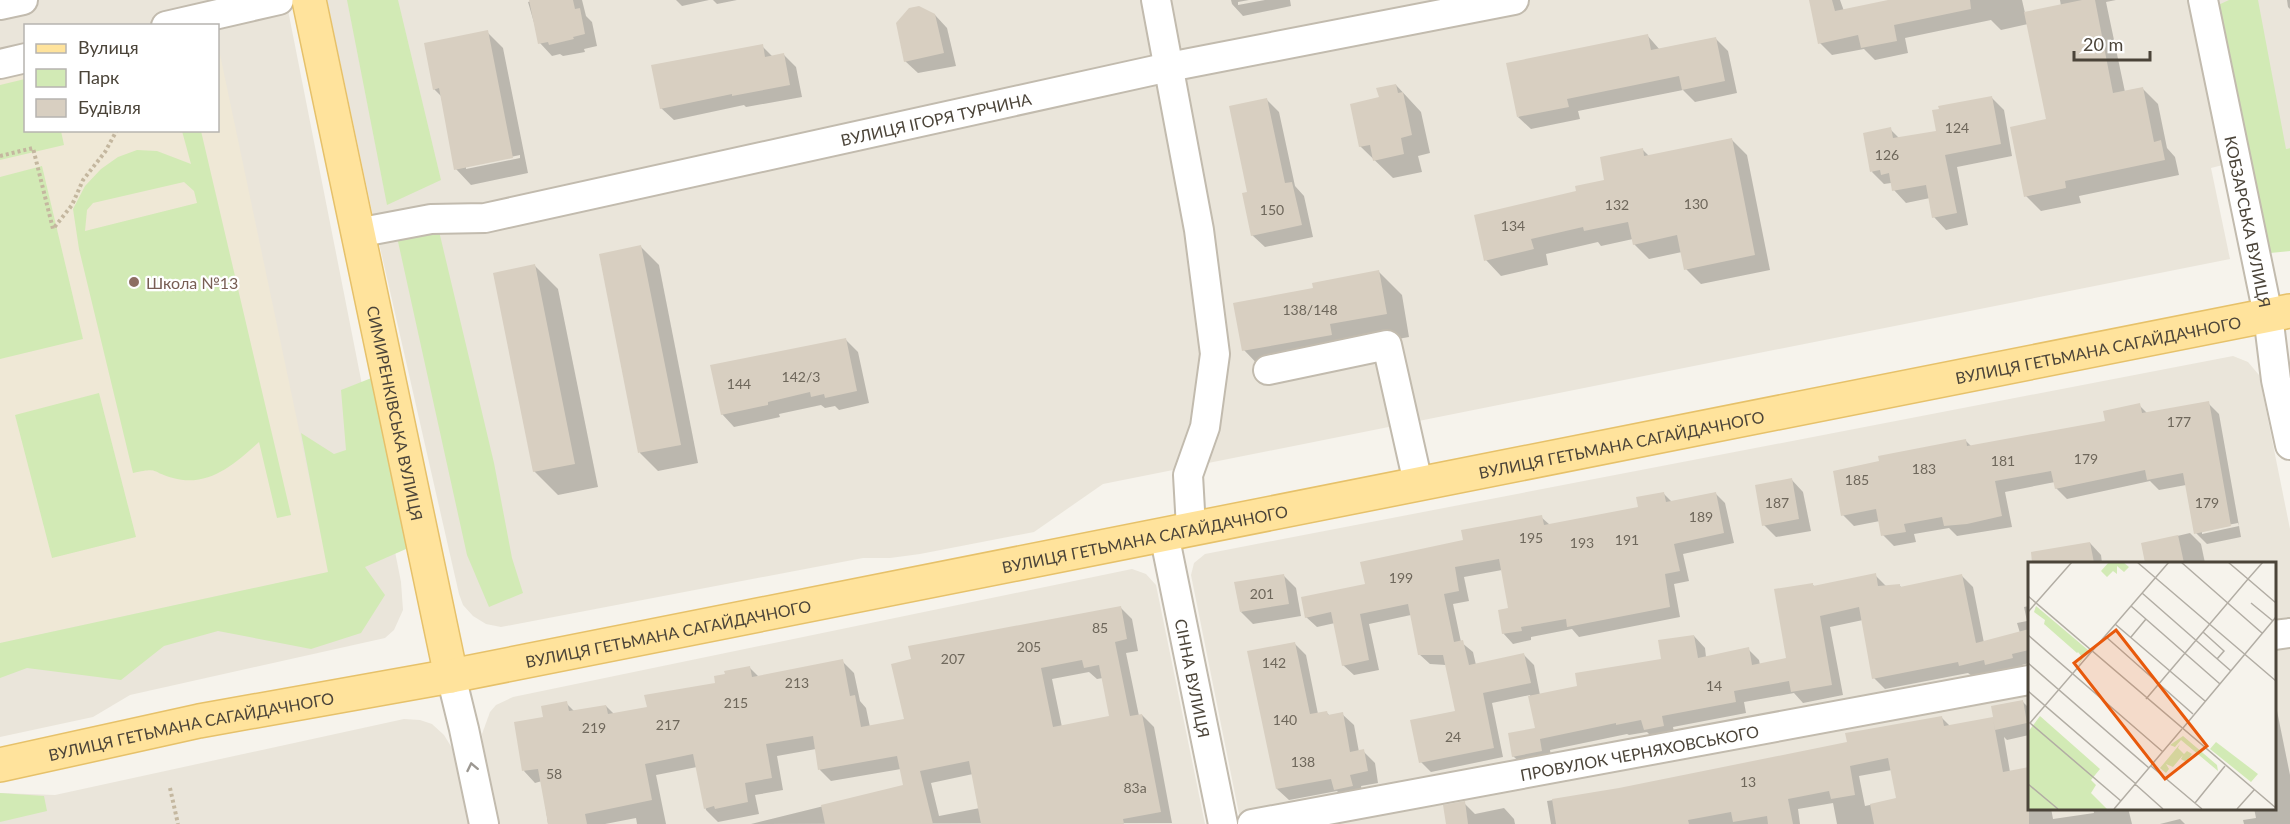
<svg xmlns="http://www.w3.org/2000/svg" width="2290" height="824" font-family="Lato,sans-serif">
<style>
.residential{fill:#eae5da;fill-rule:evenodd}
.education{fill:#efe8d6}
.green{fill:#d2eab5;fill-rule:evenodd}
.shadow{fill:#0003;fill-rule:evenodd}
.building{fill:#d8cfc1;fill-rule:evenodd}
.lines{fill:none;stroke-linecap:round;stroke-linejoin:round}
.minor-casing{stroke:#c2bbae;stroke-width:32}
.major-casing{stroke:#e6c16a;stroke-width:36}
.path{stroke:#c4b79f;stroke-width:4;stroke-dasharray:3 3;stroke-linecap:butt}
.minor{stroke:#fff;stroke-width:28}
.major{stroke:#ffe39c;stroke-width:33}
.oneway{stroke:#9c9892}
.education-dot{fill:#8d6e63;stroke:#fff;stroke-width:2}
.labels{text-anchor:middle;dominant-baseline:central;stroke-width:4.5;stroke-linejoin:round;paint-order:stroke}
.number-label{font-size:14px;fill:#6e675b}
.street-label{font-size:16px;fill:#4b4439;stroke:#fff}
.education-label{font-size:16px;fill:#785e54;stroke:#fff;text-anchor:start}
.inset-road{fill:none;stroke:#b2ada4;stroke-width:1.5}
.view{fill:#e8590c;fill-opacity:0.15;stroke:#e8590c;stroke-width:3}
.inset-edge{fill:none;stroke:#4b4439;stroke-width:3}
</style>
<rect width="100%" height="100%" fill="#f6f3ec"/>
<!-- residential -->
<g class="residential">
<path d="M0,0H286L401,582L403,610L394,630L385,638L130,695L93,717L0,737ZM26,26H218V130H26Z"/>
<polygon points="327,0 2290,0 2290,148 2211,168 2230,259 1103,484 1034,532 920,554 890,558 863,558 501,627 486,624 473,616 463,605 459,594 374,221"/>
<path d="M2233,356L2248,362L2259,375L2290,529V824H1241L1191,575L1194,563L1205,554ZM2029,563H2274V808H2029Z"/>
<polygon points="1132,569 1146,574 1156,585 1205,824 498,824 483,749 482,734 490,712 496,705 513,697"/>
<polygon points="404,719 420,720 432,724 444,735 452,748 470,824 0,824 0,793 55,795"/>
</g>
<!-- education -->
<polygon class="education" points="218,45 329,572 0,643 0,52 25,47 26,130 218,130"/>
<!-- green -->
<g class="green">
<polygon points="347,0 398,0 441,180 387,205"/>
<polygon points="2229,0 2258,0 2286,149 2290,148 2290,251 2270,253 2216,6"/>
<polygon points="25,79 26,130 61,131 64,145 0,160 0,85"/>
<path d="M182,131H201L291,515L277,518L259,442C235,464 208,488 173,478C150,472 160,467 133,473L79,249L73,209L85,186L101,169L118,157L137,150L157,151L191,164ZM184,182L194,191L197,203L85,231L87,210L93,203Z"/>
<polygon points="42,166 83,339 0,359 0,177"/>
<polygon points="439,231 494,463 512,558 523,593 489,607 467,555 397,237"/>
<polygon points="374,377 408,541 406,549 365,567 385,595 361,633 311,649 218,631 164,646 121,680 27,668 0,678 0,643 328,572 301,433 334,454 346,450 341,390"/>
<polygon points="99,393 136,537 52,558 15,415"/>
<polygon points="0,793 44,796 47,811 0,822"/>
</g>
<!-- shadow -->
<g class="shadow">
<polygon points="536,0 582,0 586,16 592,22 597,46 584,49 585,52 563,56 560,54 552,56 540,43 528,2"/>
<polygon points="676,0 709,0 682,6"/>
<polygon points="713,0 737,0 717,4"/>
<polygon points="1231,0 1249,0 1238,2 1238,5 1265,0 1290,0 1291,6 1243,16 1232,4"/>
<polygon points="1811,0 1840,0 1844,11 1895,0 2022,0 2025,13 2061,6 2060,0 2116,0 2106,2 2125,92 2142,88 2158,104 2167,148 2175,157 2179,175 2079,196 2081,203 2041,211 2026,196 2048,121 2028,24 2001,30 1991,20 1905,38 1908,53 1875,60 1864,49 1832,55 1820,43"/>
<polygon points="2287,0 2290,0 2290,9 2288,7"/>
<polygon points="935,15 947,28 956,66 918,73 905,61"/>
<path d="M487,32L503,48L528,173L471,185L456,169L441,96L434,89ZM520,155V158L466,169V166Z"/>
<polygon points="1647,35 1660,50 1716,39 1728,51 1737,93 1695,102 1683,90 1578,111 1580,119 1531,129 1518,117"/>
<polygon points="762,46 773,57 784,55 796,67 802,97 746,107 744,105 674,120 661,108"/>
<polygon points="1396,85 1421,112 1430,153 1418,156 1422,172 1393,178 1360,146 1380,98"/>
<polygon points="1992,98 2004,110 2012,156 1957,167 1968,225 1946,230 1934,217 1930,198 1906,203 1894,190 1891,183 1884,184 1872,172 1890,129 1900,139 1938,132"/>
<polygon points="1266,99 1279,112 1295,186 1304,196 1313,237 1265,247 1252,235 1249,193"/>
<polygon points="1732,140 1747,155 1770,270 1701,284 1686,269 1682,252 1649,259 1634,244 1633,239 1601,246 1598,242 1546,254 1548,265 1501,276 1486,260 1578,192 1606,181 1642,149 1649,156"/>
<polygon points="641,247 659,265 698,463 658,471 640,453"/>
<polygon points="535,266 558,289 598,487 558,495 534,471"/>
<polygon points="1379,272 1402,295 1409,337 1353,347 1267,374 1244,350 1314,289"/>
<polygon points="846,340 858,352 869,403 839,410 835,406 825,408 821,405 779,414 780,417 734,427 722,414"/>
<path d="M2208,403L2219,414L2241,537L2207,544L2196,533L2186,485L2159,490L2150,481L2067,499L2056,488L2055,482L2005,492L2012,527L1957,536L1949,528L1914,534L1916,542L1894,546L1883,535L1880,521L1854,526L1843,515L1965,440L1972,447L2107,422L2139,405L2148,414ZM2238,523L2239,526L2202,534V530Z"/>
<polygon points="1791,479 1803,492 1811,531 1776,537 1764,525"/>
<polygon points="1663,493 1672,502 1715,493 1725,503 1734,543 1683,554 1689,581 1674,584 1680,617 1579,637 1572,629 1531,637 1531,640 1513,644 1503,633 1510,609 1502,570 1464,577 1469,601 1453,604 1461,642 1473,652 1476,665 1524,655 1534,665 1540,695 1579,687 1663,660 1694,636 1705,648 1706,657 1748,649 1759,660 1760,665 1788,659 1812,584 1815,587 1875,575 1887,587 1899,585 1902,588 1962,576 1973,587 1984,643 2020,633 2017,623 2027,621 2024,607 2029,606 2029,663 2022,665 2023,669 1998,675 1994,671 1972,676 1968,673 1885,689 1874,678 1863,620 1830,627 1843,695 1803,703 1794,693 1744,702 1746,713 1673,727 1675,737 1656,741 1647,732 1629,735 1627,734 1550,750 1552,762 1525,767 1513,756 1537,729 1530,695 1492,703 1503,757 1431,772 1421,762 1457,712 1446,665 1430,664 1419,654 1411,615 1369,624 1379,670 1354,675 1343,665 1335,623 1317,627 1306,617 1367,585 1465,541 1541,517 1550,525 1639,508"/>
<polygon points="2190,533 2201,544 2205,563 2146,563 2143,544"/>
<polygon points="2090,543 2101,555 2102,563 2036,563 2035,560"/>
<polygon points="1283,575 1296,588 1301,616 1253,624 1241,612"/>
<path d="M1120,607L1132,619L1138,651L1126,653L1139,716L1142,715L1154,727L1172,823L751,824L905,786L901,769L831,781L820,770L816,749L777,756L783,790L755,795L759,814L718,822L706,810L697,767L656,775L666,824H637L636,818L605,824H548L542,781L535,783L524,771L544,718L566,703L575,712L606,706L614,714L648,708L717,684L749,667L759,677L842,661L854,673L860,701L866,708L870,727L906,720ZM1089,672L1097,679L1103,678L1111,717L1062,727L1052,679ZM973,774L980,808L939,816L931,783Z"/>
<polygon points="1295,644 1306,655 1318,714 1326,712 1330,716 1342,714 1354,725 1359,752 1363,751 1375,763 1378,783 1361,786 1363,798 1347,801 1337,791 1289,800 1277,789"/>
<polygon points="2274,696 2290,775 2290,824 2244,824 2243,820 2256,818 2254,808 2274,808"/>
<path d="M2023,702L2029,708V735L2007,740L2004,737L2010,772L2029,768V808H2051L2053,819L2094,813L2093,808H2128L2132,824H1837L1833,803L1798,809L1800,824H1551L1547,801L1619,790L1849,744L1941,717L1950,726L1994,718ZM1892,770L1898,799L1865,806L1859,776Z"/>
<polygon points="1464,803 1475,814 1504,808 1514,819 1515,824 1448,824"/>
<polygon points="2180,819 2185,824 2160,824"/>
</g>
<!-- building -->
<g class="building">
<polygon points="529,0 573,0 575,9 580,8 585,34 573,37 574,39 549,45 548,42 538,44"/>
<polygon points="1809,0 1832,0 1835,11 1888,0 1970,0 1971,9 1894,25 1897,41 1861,48 1858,35 1818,44"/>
<polygon points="2082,0 2095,0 2113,93 2143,87 2154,142 2161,140 2165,160 2065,181 2066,188 2024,197 2010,127 2046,119 2024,12"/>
<polygon points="919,6 935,14 944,53 904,62 896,23 909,8"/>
<polygon points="488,30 513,158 454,170 439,88 433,90 424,43"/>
<polygon points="1648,34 1651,50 1716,37 1725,81 1682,90 1679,76 1567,99 1569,107 1517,117 1506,63"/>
<polygon points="763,44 765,57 784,53 790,85 732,96 732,94 660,109 651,65"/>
<polygon points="1396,84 1398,93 1403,92 1412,135 1401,138 1404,154 1373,161 1370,145 1359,147 1350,104 1379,97 1376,88"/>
<polygon points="1992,96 2001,144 1945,155 1957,213 1932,218 1926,185 1892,191 1889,173 1881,175 1880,170 1870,172 1863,133 1891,127 1893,138 1936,131 1932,110 1939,109 1938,106"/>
<polygon points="1267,98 1285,183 1292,182 1302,225 1251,236 1242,193 1247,192 1229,106"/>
<polygon points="1732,138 1755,255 1684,270 1677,235 1633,245 1628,222 1584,231 1583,227 1531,239 1534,249 1484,261 1474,215 1576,191 1575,186 1604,180 1600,157 1643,148 1644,156"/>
<polygon points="641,245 681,445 638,453 599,254"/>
<polygon points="535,264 575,464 533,472 493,273"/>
<polygon points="1379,270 1387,314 1330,324 1332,335 1242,351 1233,303 1313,288 1312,283"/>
<polygon points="846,338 857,391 825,398 824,394 811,397 810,392 768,402 768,405 721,415 710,365"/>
<polygon points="2209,401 2231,526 2194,534 2183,473 2147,480 2145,470 2055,489 2051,471 1995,481 2002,516 1967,524 1944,526 1942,517 1904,524 1906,532 1881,536 1876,509 1841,516 1833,471 1879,461 1878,456 1966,439 1967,446 2105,421 2103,411 2140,403 2142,413"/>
<polygon points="1792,478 1799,519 1762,526 1755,485"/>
<polygon points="1664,492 1666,502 1716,492 1724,533 1674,544 1680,571 1665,574 1670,607 1567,627 1566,619 1521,627 1522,631 1502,634 1498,610 1508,608 1499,559 1455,567 1459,591 1444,594 1454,642 1463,640 1469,665 1524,653 1531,683 1483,693 1494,748 1419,763 1410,720 1455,711 1443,655 1418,655 1408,604 1360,614 1369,660 1342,666 1331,612 1305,618 1301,597 1365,584 1360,562 1463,540 1461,530 1542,515 1544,525 1638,507 1636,497"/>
<polygon points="2178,535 2184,563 2145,563 2141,543"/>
<polygon points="2090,542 2094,563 2032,563 2031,552"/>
<polygon points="1876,573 1878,586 1900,584 1900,587 1962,574 1976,643 2029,629 2029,650 2012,654 2013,658 1985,665 1984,660 1959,666 1958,662 1872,679 1859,607 1820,616 1832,685 1791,692 1789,681 1734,691 1736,702 1662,716 1664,726 1644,730 1641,720 1616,725 1616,723 1540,739 1542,751 1512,757 1508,733 1535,728 1528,696 1577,686 1575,673 1661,659 1658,640 1694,635 1698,658 1749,647 1752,665 1786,658 1774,589 1813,583 1813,586"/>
<polygon points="1284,574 1289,604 1240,612 1234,582"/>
<path d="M1121,606L1127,639L1115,642L1130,716L1142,714L1161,812L1123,819L1124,824H981L969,761L920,771L933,824H825L821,805L903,785L897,756L818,770L813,736L766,744L772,778L745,783L748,802L715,809L714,806L704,809L693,754L645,764L652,800L585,814L587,824H548L538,769L522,771L514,722L543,717L541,706L567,701L569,711L606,705L608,714L647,707L644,695L715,683L714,676L725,674L724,671L750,666L752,677L843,659L850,696L855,695L861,727L904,719L891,664L911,659L908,646ZM1082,660L1084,668L1099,665L1109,716L1053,727L1041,668Z"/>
<polygon points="1295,642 1310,714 1327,711 1328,715 1343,712 1350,752 1364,749 1368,771 1350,775 1353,786 1334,790 1331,779 1276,789 1247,651"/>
<polygon points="2023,700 2027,723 1995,730 1993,719 2003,772 2029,767 2029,824 1874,824 1870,804 1896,798 1888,758 1850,766 1855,795 1831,799 1829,791 1788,799 1793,824 1768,824 1767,816 1733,822 1731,812 1688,820 1689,824 1556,824 1552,799 1619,788 1847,742 1845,733 1863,730 1942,716 1944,726 1993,717 1991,706"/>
<polygon points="1465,801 1468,824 1446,824 1443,805"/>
</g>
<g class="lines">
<defs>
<g id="minor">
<polyline points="1156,0 1199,230 1215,354 1205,427 1188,475 1191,528"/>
<path id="s1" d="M2203,0L2268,315L2276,380L2290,445"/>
<polyline points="0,5 23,0"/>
<polyline points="166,26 279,0"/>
<polyline points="0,64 26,58"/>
<path id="s2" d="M357,233L431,219L485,218L1169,67L1514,0"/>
<polyline points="1268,370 1387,345 1418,483"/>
<path id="s3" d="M1164,534L1223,824"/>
<polyline points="2274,635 2290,633"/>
<polyline points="451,676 464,729 484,824"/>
<path id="s4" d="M1252,824L2029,680"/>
</g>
<g id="major">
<path id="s5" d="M309,0L451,676"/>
<path id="s6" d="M0,765L199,721L451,676L2290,311"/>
</g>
</defs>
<!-- minor casing -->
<use href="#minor" class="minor-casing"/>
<!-- major casing -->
<use href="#major" class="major-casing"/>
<!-- path -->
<g class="path">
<polyline points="0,156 33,148 53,229 72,205 83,180 105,152 117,130"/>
<polyline points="170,788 178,824"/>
</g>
<!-- minor -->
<use href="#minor" class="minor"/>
<!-- major -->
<use href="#major" class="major"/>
</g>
<!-- one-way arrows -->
<defs><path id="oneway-chevron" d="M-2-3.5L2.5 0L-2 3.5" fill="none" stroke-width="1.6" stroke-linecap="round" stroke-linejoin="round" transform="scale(1.5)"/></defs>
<use class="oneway" href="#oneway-chevron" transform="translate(472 767) rotate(-102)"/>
<!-- markers -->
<circle class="education-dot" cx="134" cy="282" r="6"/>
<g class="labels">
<!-- number labels -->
<g class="number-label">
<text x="1957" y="127">124</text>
<text x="1887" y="154">126</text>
<text x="1696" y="203">130</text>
<text x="1617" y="204">132</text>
<text x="1272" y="209">150</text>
<text x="1513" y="225">134</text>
<text x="1310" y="309">138/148</text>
<text x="801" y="376">142/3</text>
<text x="739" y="383">144</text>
<text x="2179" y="421">177</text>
<text x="2086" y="458">179</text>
<text x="2003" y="460">181</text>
<text x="1924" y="468">183</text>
<text x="1857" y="479">185</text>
<text x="1777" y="502">187</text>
<text x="2207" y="502">179</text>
<text x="1701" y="516">189</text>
<text x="1531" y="537">195</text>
<text x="1627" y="539">191</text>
<text x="1582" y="542">193</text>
<text x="1401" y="577">199</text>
<text x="1262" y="593">201</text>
<text x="1100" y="627">85</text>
<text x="1029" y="646">205</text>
<text x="953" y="658">207</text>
<text x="1274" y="662">142</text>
<text x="797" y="682">213</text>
<text x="1714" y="685">14</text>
<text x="736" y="702">215</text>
<text x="1285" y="719">140</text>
<text x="668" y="724">217</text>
<text x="594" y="727">219</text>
<text x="1453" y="736">24</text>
<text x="1303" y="761">138</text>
<text x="554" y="773">58</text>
<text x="1748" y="781">13</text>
<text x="1135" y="787">83а</text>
</g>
<!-- street labels -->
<g class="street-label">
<text stroke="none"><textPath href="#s2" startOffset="591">ВУЛИЦЯ ІГОРЯ ТУРЧИНА</textPath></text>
<text stroke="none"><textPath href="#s1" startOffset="226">КОБЗАРСЬКА ВУЛИЦЯ</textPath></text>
<text stroke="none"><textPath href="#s6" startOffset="2139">ВУЛИЦЯ ГЕТЬМАНА САГАЙДАЧНОГО</textPath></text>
<text stroke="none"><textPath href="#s5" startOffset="422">СИМИРЕНКІВСЬКА ВУЛИЦЯ</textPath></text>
<text stroke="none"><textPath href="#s6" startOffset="1653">ВУЛИЦЯ ГЕТЬМАНА САГАЙДАЧНОГО</textPath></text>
<text stroke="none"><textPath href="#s6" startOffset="1167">ВУЛИЦЯ ГЕТЬМАНА САГАЙДАЧНОГО</textPath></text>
<text stroke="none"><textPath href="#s6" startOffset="681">ВУЛИЦЯ ГЕТЬМАНА САГАЙДАЧНОГО</textPath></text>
<text stroke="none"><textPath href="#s3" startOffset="147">СІННА ВУЛИЦЯ</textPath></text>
<text stroke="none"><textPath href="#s6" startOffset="195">ВУЛИЦЯ ГЕТЬМАНА САГАЙДАЧНОГО</textPath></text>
<text stroke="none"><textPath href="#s4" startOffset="394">ПРОВУЛОК ЧЕРНЯХОВСЬКОГО</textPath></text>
</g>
<!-- education labels -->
<g class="education-label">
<text x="146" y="282">Школа №13</text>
</g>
</g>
<!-- overview -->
<g transform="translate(2028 562)">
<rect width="248" height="248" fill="#f6f3ec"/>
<path d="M81,0H95L101,5L96,10L89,4V12L85,9L79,15L73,9ZM8,44L60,88L50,104L54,95L50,90L55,86L49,91L16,62L17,58L6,50ZM12,154L72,207L63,218L68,223L63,231L79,247H0V170ZM155,174L189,203L190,209L153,178L147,185L142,183ZM188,180L230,212L223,220L182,187ZM152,182L150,186L156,192L159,189L164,192L158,200L153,197L155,193L145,205L138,202L141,207L138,211L132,206Z" fill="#d2eab5"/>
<path class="inset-road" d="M109,0L248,119M153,0L234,71M200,0L220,17L235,0M114,31L203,109M0,34L248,246M223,41L245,59M103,44L192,122M0,50L44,0M87,62L177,139M175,70L196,89L189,97M0,73L135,190M77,74L165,152M103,75L118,57M0,101L121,206M0,129L108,222M118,137L220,17L248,41M155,166L248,55M123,204L174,247M0,222L30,247M107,222L135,247M93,239L2,161L141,0M167,241L197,204M86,247L154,167M209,247L226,228"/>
<path class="view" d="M88,68L179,184L137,217L46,101Z"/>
<rect width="248" height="248" class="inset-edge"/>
</g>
<!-- legend -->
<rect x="24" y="24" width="195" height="108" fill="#ffffff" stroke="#b7b4b0" stroke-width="1.5"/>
<rect x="36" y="44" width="30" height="9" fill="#ffe39c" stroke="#b7b4b0" stroke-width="1.5"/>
<text x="78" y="54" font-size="18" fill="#4b4439">Вулиця</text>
<rect x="36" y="69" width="30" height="18" fill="#d2eab5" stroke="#b7b4b0" stroke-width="1.5"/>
<text x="78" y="84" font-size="18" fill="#4b4439">Парк</text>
<rect x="36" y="99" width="30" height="18" fill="#d8cfc1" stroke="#b7b4b0" stroke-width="1.5"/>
<text x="78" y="114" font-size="18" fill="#4b4439">Будівля</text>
<!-- scale -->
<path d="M2074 51v9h76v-9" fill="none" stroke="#4b4439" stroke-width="3"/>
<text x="2083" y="51" font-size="18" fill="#4b4439" stroke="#ffffff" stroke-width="4.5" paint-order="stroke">20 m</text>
</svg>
